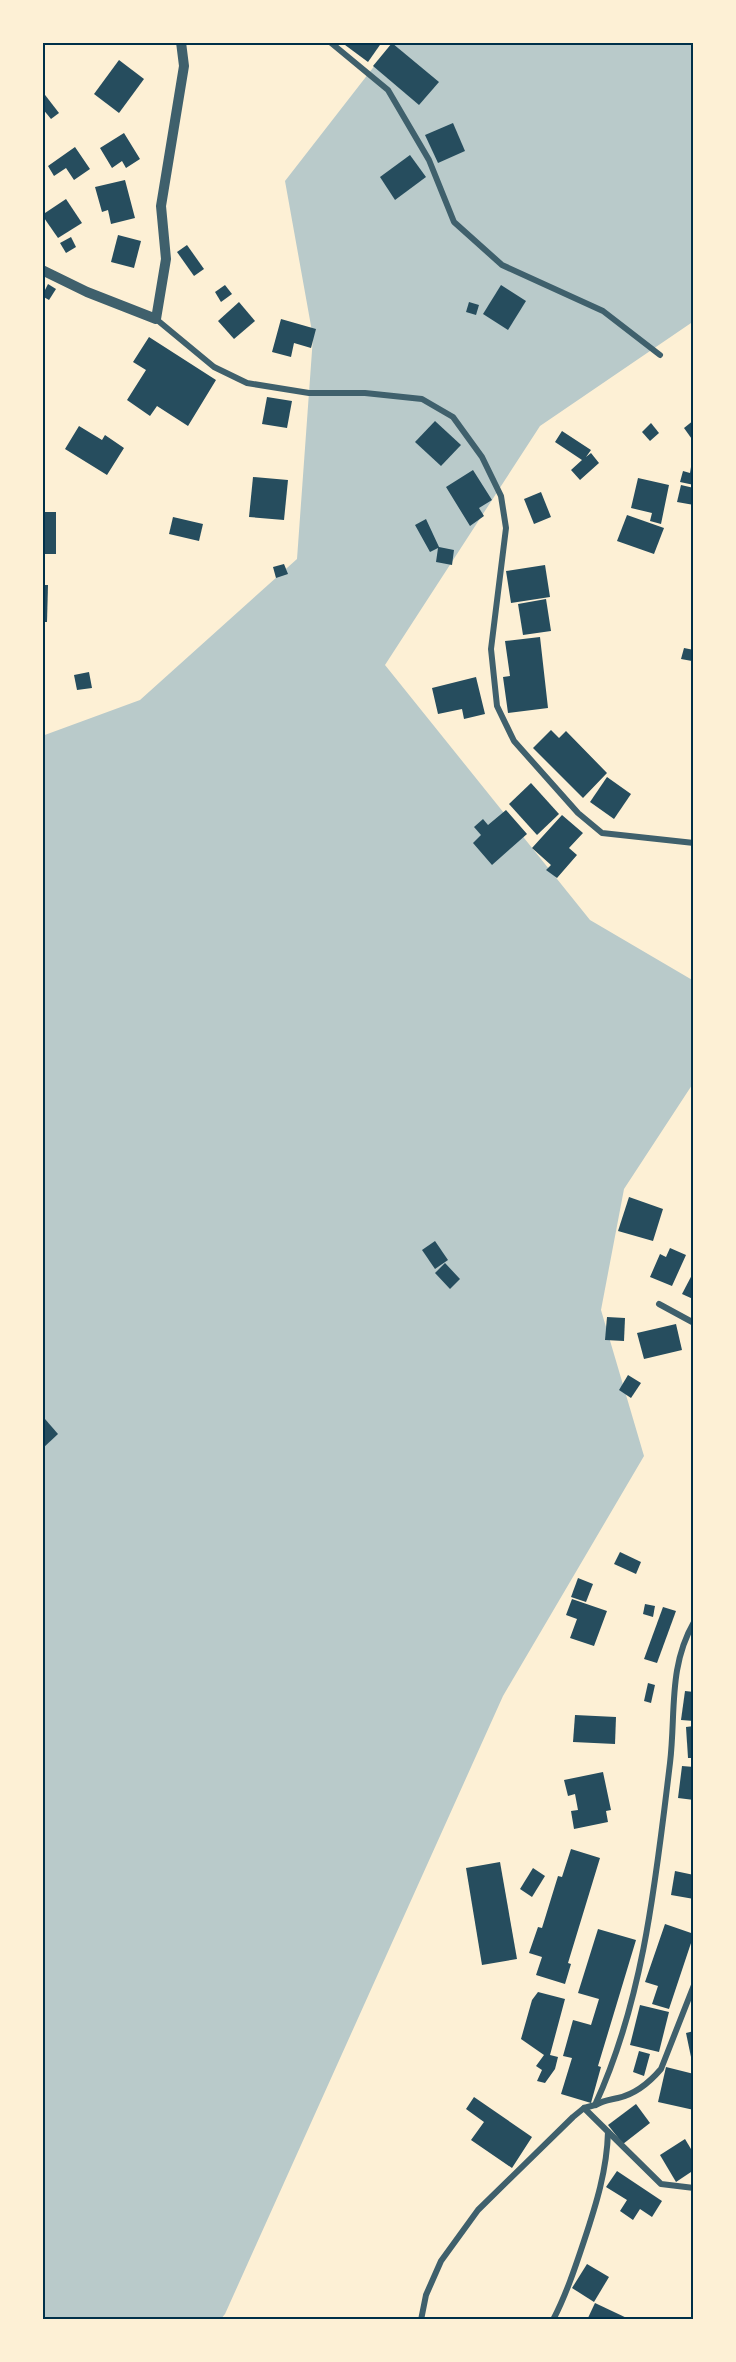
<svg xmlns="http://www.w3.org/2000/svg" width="736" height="2362" font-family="Signika,sans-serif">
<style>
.green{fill:#b9caca}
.building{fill:#264d5e}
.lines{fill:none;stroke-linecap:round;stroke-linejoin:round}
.minor{stroke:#3f606c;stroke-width:6}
.tertiary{stroke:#3f606c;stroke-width:10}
.neatline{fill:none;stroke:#003049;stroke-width:2}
</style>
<rect width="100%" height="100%" fill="#fdf0d5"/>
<!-- green -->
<polygon class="green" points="393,42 694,42 694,321 540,426 385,665 590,920 694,981 694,1082 624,1189 601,1310 644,1456 503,1696 225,2314 220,2320 42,2320 42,736 140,700 297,559 313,337 285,181"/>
<!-- building -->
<g class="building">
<polygon points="341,42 382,42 368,62"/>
<polygon points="392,43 439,82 419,105 373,66"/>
<polygon points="119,60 144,79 119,113 94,94"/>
<polygon points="42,91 59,113 51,119 42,108"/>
<polygon points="453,123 465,151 438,163 425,135"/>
<polygon points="124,133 140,159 126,168 122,161 112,168 100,148"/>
<polygon points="75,147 90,169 74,180 66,168 54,176 48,166"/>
<polygon points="410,155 426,177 395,200 380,177"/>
<polygon points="125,180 135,218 111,224 108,210 102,212 95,187"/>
<polygon points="66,199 82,223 58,238 42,215"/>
<polygon points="118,235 141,241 134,268 111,262"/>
<polygon points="71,237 76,247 66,253 60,243"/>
<polygon points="187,245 204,269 194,276 177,252"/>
<polygon points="48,284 56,289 49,300 42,296"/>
<polygon points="225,285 232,294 221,302 215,292"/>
<polygon points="501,285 526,301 508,330 483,314"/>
<polygon points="239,302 255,321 234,339 218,321"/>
<polygon points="469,302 479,305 476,315 466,312"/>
<polygon points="281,319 316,329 311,348 294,343 291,357 272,352"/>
<polygon points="149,337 216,380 188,426 157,406 150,416 127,400 146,370 133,362"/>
<polygon points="267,397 292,401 287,428 262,424"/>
<polygon points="694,420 694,442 684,428"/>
<polygon points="435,421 461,445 441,466 415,442"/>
<polygon points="651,423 659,433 650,441 642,432"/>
<polygon points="79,426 102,440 105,435 124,448 107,475 65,449"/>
<polygon points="562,431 591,450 586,457 591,453 599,463 580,480 571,470 582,460 555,442"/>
<polygon points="691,467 694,467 694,485 680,482 683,471 690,473"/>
<polygon points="473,470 492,500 479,508 484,516 470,526 446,487"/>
<polygon points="253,477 288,480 284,520 249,517"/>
<polygon points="638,478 669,485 661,524 650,521 652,513 631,508"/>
<polygon points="681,485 694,488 694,505 677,502"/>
<polygon points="541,492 551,517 534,524 524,499"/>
<rect x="42" y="512" width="14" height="42"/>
<polygon points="627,515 664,528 654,554 617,541"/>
<polygon points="173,517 203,524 199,541 169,534"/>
<polygon points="426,519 439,547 454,550 452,565 436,562 438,548 430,552 415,525"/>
<polygon points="284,564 288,574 276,578 273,567"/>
<polygon points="545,565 550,597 511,603 506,571"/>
<polygon points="42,585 48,585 47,622 42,622"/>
<polygon points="546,599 551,631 523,635 518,604"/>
<polygon points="540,637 548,708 508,713 503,677 510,676 505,641"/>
<polygon points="684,648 694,650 692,661 681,659"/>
<polygon points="89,672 92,688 77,690 74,675"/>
<polygon points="476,677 485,714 464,719 462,709 438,714 432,688"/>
<polygon points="551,730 559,738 566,731 607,773 583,798 533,748"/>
<polygon points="607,777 631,794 614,819 590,802"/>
<polygon points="531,783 559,814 537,835 509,804"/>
<polygon points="506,810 527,834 492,865 473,843 481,835 474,827 483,819 488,825"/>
<polygon points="562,815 583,833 569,848 577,855 557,878 546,870 551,865 532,848"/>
<polygon points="629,1197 663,1209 653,1241 618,1231"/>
<polygon points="435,1241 448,1260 435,1269 422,1250"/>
<polygon points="670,1248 686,1255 672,1286 650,1277 660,1254 666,1257"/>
<polygon points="445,1263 460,1279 450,1289 435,1273"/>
<polygon points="694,1271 694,1296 693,1299 682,1294"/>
<polygon points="607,1317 625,1318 624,1341 605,1340"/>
<polygon points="676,1324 682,1350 644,1359 637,1333"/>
<polygon points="628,1375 641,1383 631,1398 619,1390"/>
<polygon points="45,1419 58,1434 42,1449 42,1421"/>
<polygon points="620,1552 641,1562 636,1574 614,1564"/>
<polygon points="578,1578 593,1584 586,1602 571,1597"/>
<polygon points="572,1599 607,1611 594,1646 570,1638 577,1619 566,1615"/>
<polygon points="645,1604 655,1606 653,1617 643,1614"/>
<polygon points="663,1607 676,1611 657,1663 644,1659"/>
<polygon points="648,1683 655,1685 651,1703 644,1701"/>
<polygon points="685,1691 694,1692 694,1721 681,1720"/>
<polygon points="575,1715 616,1717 615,1744 573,1742"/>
<polygon points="694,1726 694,1758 688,1758 686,1727"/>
<polygon points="682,1766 694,1767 694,1800 678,1798"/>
<polygon points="603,1772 611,1810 606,1811 608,1822 574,1829 571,1811 578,1810 575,1794 568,1796 564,1780"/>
<polygon points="571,1849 600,1858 568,1963 571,1964 565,1984 536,1975 542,1957 529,1953 538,1927 542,1928 558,1876 562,1877"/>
<polygon points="500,1862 517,1959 482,1965 466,1868"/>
<polygon points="533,1868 545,1876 532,1897 520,1889"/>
<polygon points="675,1871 694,1875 694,1899 671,1895"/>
<polygon points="665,1924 694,1934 669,2009 652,2004 658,1986 645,1982"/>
<polygon points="598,1929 636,1940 598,2066 601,2067 591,2103 561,2094 572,2058 563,2056 573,2020 591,2025 599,1999 578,1993"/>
<polygon points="538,1992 565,1999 550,2055 558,2057 555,2069 545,2083 537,2081 542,2070 536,2066 544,2055 521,2039 532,2000"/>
<polygon points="640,2005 669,2012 659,2052 630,2045"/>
<polygon points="694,2031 694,2056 691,2057 686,2033"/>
<polygon points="639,2051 650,2054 644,2076 633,2072"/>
<polygon points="666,2067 694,2074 694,2110 658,2102"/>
<polygon points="474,2097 532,2137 512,2168 471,2140 484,2122 466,2109"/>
<polygon points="636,2104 650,2123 623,2144 608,2125"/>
<polygon points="685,2139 694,2154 694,2170 676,2182 660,2155"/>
<polygon points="617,2171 662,2201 652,2217 640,2209 633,2220 620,2211 627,2200 606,2187"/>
<polygon points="587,2264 609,2277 594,2302 572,2288"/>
<polygon points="595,2303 631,2320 587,2320"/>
</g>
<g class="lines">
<!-- minor -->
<g class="minor">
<polyline points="330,42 388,90 429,160 454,222 502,265 603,311 660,355"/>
<polyline points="156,319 214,367 247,383 309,393 365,393 422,399 453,417 482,457 501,496 506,528 491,649 497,706 514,741 578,813 602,833 694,843"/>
<polyline points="659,1304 694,1323"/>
<path d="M596,2105C604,2100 610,2100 618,2098C636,2094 649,2083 661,2069L694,1985"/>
<polyline points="584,2108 661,2184 694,2188"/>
<path d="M421,2320L426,2295L441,2261L478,2210L573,2117L584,2108L595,2105C644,1999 656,1878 670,1763C676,1713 668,1667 694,1622"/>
<path d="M553,2320C566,2295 575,2268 584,2241C596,2205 607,2170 608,2132"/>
</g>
<!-- tertiary -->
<polyline class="tertiary" points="42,270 87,292 156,319 166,259 161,206 184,66 181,42"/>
</g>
<!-- border -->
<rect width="736" height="2362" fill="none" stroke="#fdf0d5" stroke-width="87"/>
<rect x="44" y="44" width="648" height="2274" class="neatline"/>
</svg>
